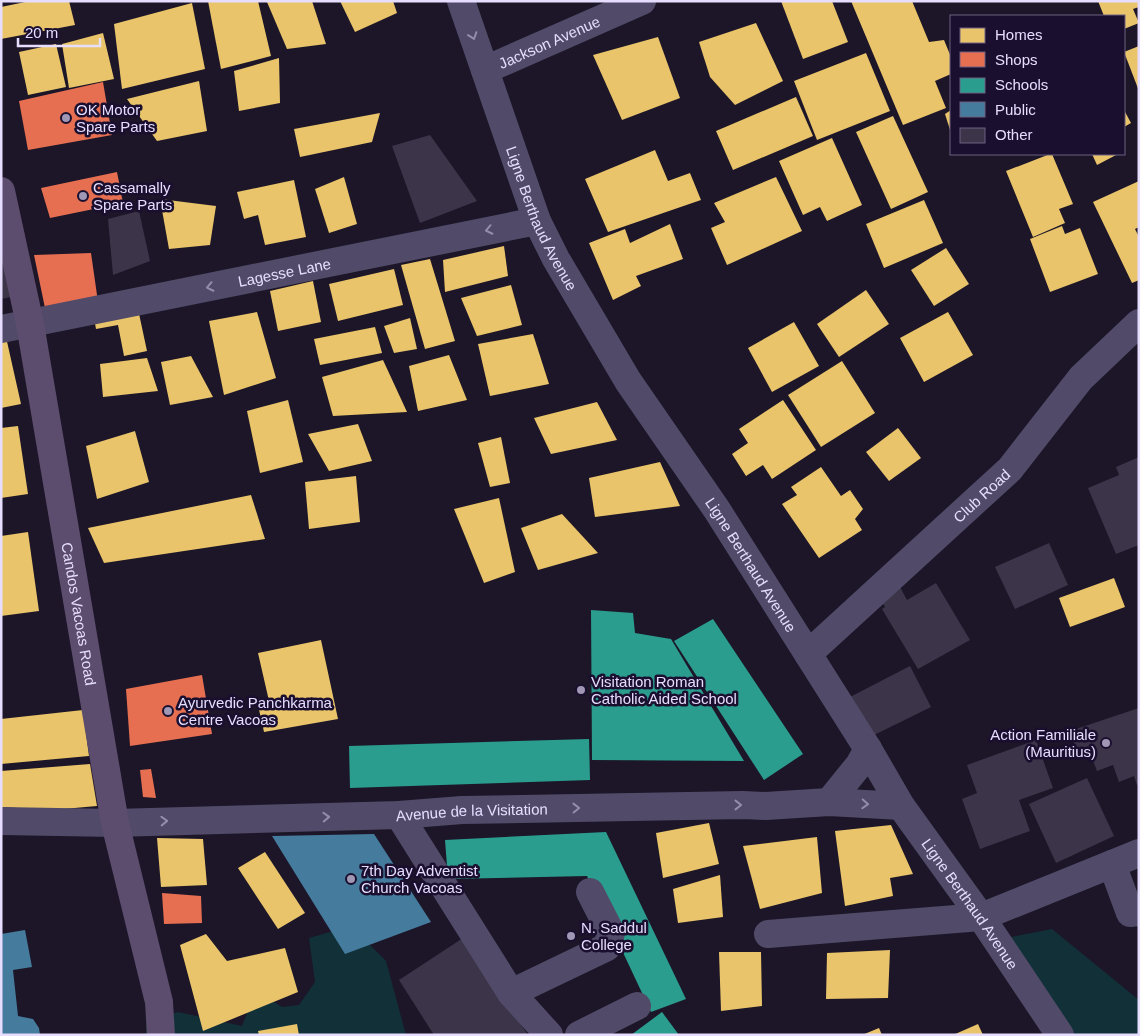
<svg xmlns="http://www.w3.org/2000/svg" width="1140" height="1036" font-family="Helvetica,sans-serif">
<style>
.green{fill:#123038}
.homes{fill:#e9c46a}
.shops{fill:#e76f51}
.schools{fill:#2a9d8f}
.public{fill:#457b9d}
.building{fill:#3c3549}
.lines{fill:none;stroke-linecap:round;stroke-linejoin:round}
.minor{stroke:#514b69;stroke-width:28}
.major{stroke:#5c4c6d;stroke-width:28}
.oneway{stroke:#948dac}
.poi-dot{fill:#9f97b4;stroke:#1a0f2f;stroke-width:2}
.labels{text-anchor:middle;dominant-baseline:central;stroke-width:5;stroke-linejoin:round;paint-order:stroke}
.street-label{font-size:15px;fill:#e6ddff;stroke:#1a0f2f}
.poi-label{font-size:15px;fill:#e6ddff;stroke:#1a0f2f;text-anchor:start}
</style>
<rect width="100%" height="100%" fill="#1c1628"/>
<!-- green -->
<g class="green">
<polygon points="351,926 386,961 406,1035 146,1035 146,1021 178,1012 242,1026 256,990 282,1007 299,1005 315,982 309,938"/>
<polygon points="1052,929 1139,1000 1139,1035 1074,1035 1006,938"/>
</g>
<!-- homes -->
<g class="homes">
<polygon points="30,1 69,1 75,25 1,39 1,7"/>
<polygon points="208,1 258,1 271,56 221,69"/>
<polygon points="269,1 312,1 326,44 287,49 267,2"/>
<polygon points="340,1 393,1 397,13 355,32"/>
<polygon points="781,1 832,1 848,42 803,59"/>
<polygon points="851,1 912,1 929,42 944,40 951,57 951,74 935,81 946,108 903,125"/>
<polygon points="1098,1 1139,1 1139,7 1133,9 1139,23 1124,29 1124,16 1104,16"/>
<polygon points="192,3 205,69 122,89 114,24"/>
<polygon points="756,23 783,81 735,105 710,77 699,42"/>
<polygon points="103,33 114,79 69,88 62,44"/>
<polygon points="658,37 680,98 622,120 593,55"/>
<polygon points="56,44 66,87 28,95 19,52"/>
<polygon points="1139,46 1139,91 1124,52"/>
<polygon points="866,53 890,111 817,140 794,81"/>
<polygon points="279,58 280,103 239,111 234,71"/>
<polygon points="199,81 207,131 157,141 127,99"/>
<polygon points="796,97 813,136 733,170 716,131"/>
<polygon points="951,110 951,133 945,114"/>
<polygon points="1124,110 1131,123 1124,127"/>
<polygon points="380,113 372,142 300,157 294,129"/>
<polygon points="893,116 928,192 891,209 856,132"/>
<polygon points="832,138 862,205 827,221 820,207 803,215 779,161"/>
<polygon points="655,150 668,181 690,173 701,200 608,232 585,179"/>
<polygon points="1050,154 1052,154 1073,204 1059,209 1065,223 1033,237 1006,171"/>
<polygon points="1092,154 1118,154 1097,165"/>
<polygon points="344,177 357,224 329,233 315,189"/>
<polygon points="776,177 802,231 727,265 711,228 725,222 714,203"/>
<polygon points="294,180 306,237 265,245 258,215 244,219 237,192"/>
<polygon points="1139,181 1139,227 1135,229 1139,237 1139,280 1132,283 1093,202"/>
<polygon points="160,199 216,206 210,245 169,249"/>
<polygon points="924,200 943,243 884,268 866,224"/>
<polygon points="670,224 683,259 636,276 641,286 613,300 589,243 625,229 630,243"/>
<polygon points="1062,226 1065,234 1080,228 1098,274 1050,292 1030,239"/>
<polygon points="504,246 508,276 445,292 443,260"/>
<polygon points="946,248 969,284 934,306 911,270"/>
<polygon points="430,259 455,341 425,349 401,265"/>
<polygon points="394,269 403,305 338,321 329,284"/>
<polygon points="313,281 321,322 278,331 270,291"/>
<polygon points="511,285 522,325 477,336 461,298"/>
<polygon points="866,290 889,324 839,357 817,324"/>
<polygon points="138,309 147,351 124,356 118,325 96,329 94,318"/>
<polygon points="257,312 276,378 224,395 209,321"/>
<polygon points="948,312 973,355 924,382 900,338"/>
<polygon points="410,318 417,349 394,353 384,326"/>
<polygon points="794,322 819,366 772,392 748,348"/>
<polygon points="375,327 382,353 320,365 314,339"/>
<polygon points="533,334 549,384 490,396 478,344"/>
<polygon points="6,337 21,404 1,408 1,338"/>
<polygon points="449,355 467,400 418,411 409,366"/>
<polygon points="191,356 213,397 170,405 161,362"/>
<polygon points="147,358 158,391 103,397 100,364"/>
<polygon points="383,360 407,412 333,416 322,377"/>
<polygon points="842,361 875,413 821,447 788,395"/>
<polygon points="288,400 303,462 260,473 247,411"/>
<polygon points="783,400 816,450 772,479 763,465 746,476 732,454 748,443 739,429"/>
<polygon points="597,402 617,440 551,454 534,418"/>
<polygon points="358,424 372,461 329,471 308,434"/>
<polygon points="18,426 28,494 1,498 1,428"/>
<polygon points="898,428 921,458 889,481 866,452"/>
<polygon points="135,431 149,482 97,499 86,446"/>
<polygon points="501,437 510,483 490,487 478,443"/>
<polygon points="660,462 680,506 595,517 589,478"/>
<polygon points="821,467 841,496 850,490 863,509 855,519 862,530 819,558 782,504 797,495 791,487"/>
<polygon points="356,476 360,522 309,529 305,482"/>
<polygon points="251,495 265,539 104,563 88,528"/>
<polygon points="499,498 515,572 484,583 454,509"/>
<polygon points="562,514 598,553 538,570 521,528"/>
<polygon points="28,532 39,611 1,616 1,536"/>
<polygon points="1114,578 1125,607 1070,627 1059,598"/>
<polygon points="321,640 338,719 264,732 258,705 269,701 258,653"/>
<polygon points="83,710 89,756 1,764 1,719"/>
<polygon points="90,764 97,806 52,810 1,807 1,771"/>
<polygon points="709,823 719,864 663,878 656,833"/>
<polygon points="891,825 913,874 890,878 893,896 845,906 835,831"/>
<polygon points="817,837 822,893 760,909 743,846"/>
<polygon points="157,838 203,839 207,885 161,887"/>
<polygon points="265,852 305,913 278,929 238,868"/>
<polygon points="720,875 723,917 678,923 673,889"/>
<polygon points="206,934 227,961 285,948 298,992 203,1031 180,945"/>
<polygon points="890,950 888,998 826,999 827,953"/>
<polygon points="719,952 761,952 762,1006 721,1011"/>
<polygon points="297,1024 299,1035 259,1035 258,1031"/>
<polygon points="978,1024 983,1035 953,1035"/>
<polygon points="879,1028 882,1035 862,1035"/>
</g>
<!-- shops -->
<g class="shops">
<polygon points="103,82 112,135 28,150 19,101"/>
<polygon points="117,172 123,203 50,218 41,188"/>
<polygon points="91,253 98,302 45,308 34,255"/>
<polygon points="202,675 212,734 130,746 126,689"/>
<polygon points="151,769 156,798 143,797 140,770"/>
<polygon points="162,893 201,896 202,923 164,924"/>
</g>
<!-- schools -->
<g class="schools">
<polygon points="591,610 633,613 635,633 671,639 744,761 592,760"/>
<polygon points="713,619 803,754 764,780 674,641"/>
<polygon points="589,739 590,780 350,788 349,746"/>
<polygon points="606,832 686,999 651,1012 587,876 448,879 445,840"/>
<polygon points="662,1012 679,1035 631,1035"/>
</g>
<!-- public -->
<g class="public">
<polygon points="374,834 431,922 345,954 272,836"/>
<polygon points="25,930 32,967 13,970 18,1016 33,1019 39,1028 40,1035 1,1035 1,934"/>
</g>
<!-- building -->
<g class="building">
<polygon points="430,135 477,201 420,223 392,146"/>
<polygon points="139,211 150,261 113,275 108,219"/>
<polygon points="1,243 11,297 1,299"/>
<polygon points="1139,457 1139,545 1116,554 1088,488 1119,475 1116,467"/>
<polygon points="1049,543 1068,585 1015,609 995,567"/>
<polygon points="936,583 970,640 918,669 882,609 885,607 879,596 899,585 907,600"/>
<polygon points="910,666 931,707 870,737 850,697"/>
<polygon points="1139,708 1139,784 1137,785 1134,776 1119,782 1113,765 1097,771 1091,755 1079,759 1070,731"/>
<polygon points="1036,740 1053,788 1019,800 1030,831 980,849 962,799 977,793 967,765"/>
<polygon points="1087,778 1114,836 1056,863 1029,804"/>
<polygon points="463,938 528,1035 434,1035 399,980"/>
</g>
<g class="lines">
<!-- minor -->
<g class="minor">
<path id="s1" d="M461,1L537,221L556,259L628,381L717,510L868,749L901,806L981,917L1060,1035"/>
<path id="s2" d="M485,70L642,1"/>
<path id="s3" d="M1,329L537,221"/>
<path id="s4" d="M808,654L1010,469L1081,378L1139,323"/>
<polyline points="829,802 859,765 868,749"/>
<polyline points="399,815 511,993 549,1035"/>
<path id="s5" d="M1,821L115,823L399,815L462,810L743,805L766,806L829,802L901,806"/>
<polyline points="1112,864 1130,913 1139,912"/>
<polyline points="768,934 981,917 1139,853"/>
<polyline points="511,993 607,947 611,933 590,892"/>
<polyline points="579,1035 637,1006"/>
</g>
<!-- major -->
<path class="major" id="s6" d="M1,191L30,324L115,823L159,1002L161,1035"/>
</g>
<!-- one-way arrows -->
<defs><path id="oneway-chevron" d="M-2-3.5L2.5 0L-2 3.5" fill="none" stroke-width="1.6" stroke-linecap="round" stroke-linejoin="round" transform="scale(1.25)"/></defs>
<g class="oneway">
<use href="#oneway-chevron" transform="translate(473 36) rotate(71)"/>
<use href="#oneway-chevron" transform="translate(489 230) rotate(168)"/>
<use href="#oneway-chevron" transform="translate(210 287) rotate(168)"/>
<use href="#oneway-chevron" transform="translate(865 804) rotate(3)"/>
<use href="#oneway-chevron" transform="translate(738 805)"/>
<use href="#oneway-chevron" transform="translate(576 808) rotate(-1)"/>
<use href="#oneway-chevron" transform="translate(326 817) rotate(-2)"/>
<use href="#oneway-chevron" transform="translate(164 821) rotate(-2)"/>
</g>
<!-- markers -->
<g class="poi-dot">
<circle cx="66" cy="118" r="5"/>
<circle cx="83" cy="196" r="5"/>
<circle cx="581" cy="690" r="5"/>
<circle cx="168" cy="711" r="5"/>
<circle cx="1106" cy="743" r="5"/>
<circle cx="351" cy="879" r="5"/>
<circle cx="571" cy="936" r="5"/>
</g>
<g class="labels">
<!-- street labels -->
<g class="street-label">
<text stroke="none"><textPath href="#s2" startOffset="70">Jackson Avenue</textPath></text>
<text stroke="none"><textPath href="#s1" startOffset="232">Ligne Berthaud Avenue</textPath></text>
<text stroke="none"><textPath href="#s3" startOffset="289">Lagesse Lane</textPath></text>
<text stroke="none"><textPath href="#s4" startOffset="235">Club Road</textPath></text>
<text stroke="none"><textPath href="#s1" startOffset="638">Ligne Berthaud Avenue</textPath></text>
<text stroke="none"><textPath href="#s6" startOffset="430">Candos Vacoas Road</textPath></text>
<text stroke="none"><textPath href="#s5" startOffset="471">Avenue de la Visitation</textPath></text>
<text stroke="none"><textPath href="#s1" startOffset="1042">Ligne Berthaud Avenue</textPath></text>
</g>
<!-- poi labels -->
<g class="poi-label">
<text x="76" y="109">OK Motor<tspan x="76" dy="17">Spare Parts</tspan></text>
<text x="93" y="187">Cassamally<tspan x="93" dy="17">Spare Parts</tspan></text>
<text x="591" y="681">Visitation Roman<tspan x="591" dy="17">Catholic Aided School</tspan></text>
<text x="178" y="702">Ayurvedic Panchkarma<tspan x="178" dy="17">Centre Vacoas</tspan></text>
<text x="1096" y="734" text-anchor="end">Action Familiale<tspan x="1096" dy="17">(Mauritius)</tspan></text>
<text x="361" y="870">7th Day Adventist<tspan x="361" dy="17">Church Vacoas</tspan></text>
<text x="581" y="927">N. Saddul<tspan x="581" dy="17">College</tspan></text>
</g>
</g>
<!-- border -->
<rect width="1140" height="1036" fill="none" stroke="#e6ddff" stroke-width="5"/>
<!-- legend -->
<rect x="950" y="15" width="175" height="140" fill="#1a0f2f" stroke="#6c6182"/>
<rect x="960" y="28" width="25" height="15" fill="#e9c46a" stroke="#6c6182"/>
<text x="995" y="40" font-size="15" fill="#e6ddff">Homes</text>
<rect x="960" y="52" width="25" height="15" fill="#e76f51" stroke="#6c6182"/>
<text x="995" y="65" font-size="15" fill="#e6ddff">Shops</text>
<rect x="960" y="78" width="25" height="15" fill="#2a9d8f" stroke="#6c6182"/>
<text x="995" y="90" font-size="15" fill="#e6ddff">Schools</text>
<rect x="960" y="102" width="25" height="15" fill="#457b9d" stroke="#6c6182"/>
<text x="995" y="115" font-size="15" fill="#e6ddff">Public</text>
<rect x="960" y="128" width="25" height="15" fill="#3c3549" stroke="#6c6182"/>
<text x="995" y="140" font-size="15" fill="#e6ddff">Other</text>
<!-- scale -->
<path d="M18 38v8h82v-8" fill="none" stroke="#e6ddff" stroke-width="2.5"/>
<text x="25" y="38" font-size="15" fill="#e6ddff" stroke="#1a0f2f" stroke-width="4" paint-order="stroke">20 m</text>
</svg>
